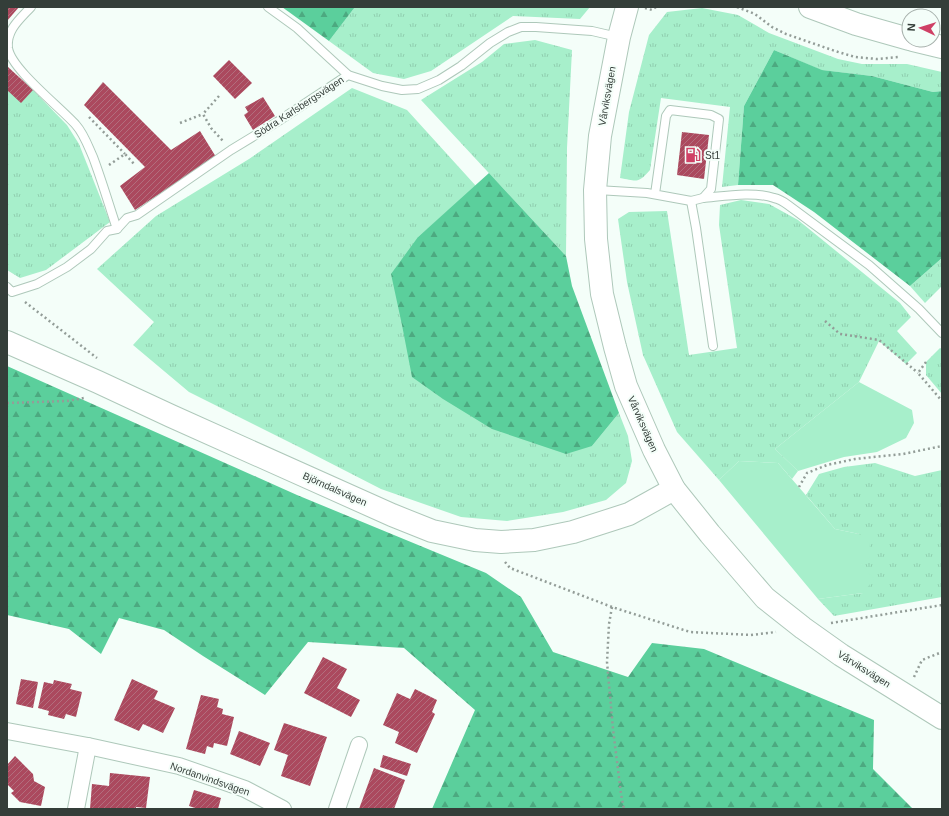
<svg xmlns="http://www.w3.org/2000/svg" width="949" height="816" font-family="Arial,sans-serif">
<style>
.grass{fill:url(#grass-tufts)}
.forest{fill:url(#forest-firs)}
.pitch{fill:#a7efcb}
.building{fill:url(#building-hatch)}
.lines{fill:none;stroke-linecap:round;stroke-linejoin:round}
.lane-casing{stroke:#aec8ba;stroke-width:10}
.street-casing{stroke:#aec8ba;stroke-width:18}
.secondary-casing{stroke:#aec8ba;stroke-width:24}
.path{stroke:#939d98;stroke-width:2.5;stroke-dasharray:2 3;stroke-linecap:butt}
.lane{stroke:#fff;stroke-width:8}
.street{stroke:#fff;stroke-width:16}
.secondary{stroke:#fff;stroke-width:22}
.labels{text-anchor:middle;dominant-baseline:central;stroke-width:4;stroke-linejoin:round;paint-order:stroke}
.street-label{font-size:10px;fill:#343e39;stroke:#f4fef9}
.poi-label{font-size:10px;fill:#343e39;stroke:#f4fef9;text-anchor:start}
</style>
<defs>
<pattern id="grass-tufts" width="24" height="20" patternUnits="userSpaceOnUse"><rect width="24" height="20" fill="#a7efcb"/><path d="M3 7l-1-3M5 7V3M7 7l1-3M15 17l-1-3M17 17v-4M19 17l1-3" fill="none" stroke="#90ceaf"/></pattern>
<pattern id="forest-firs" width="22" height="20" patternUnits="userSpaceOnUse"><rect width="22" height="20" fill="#5bcf9c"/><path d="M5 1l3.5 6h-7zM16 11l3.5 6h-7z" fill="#4ca980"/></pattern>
<pattern id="building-hatch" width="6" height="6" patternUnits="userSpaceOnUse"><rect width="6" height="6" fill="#ab495e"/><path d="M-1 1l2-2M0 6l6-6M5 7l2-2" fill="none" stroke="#b26e7d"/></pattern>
</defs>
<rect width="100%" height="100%" fill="#f4fef9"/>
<!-- grass -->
<g class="grass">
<polygon points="355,7 590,7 580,19 513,16 431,71 404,79 373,73 329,41"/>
<path d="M702,8L738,15L769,33L838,59L862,64H907L942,72V91L933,92L872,76L821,70L774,50L744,106L738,185L722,187L730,107L661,98L650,170C638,184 637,181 620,178L629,112L649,35L667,12Z"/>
<polygon points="535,40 572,50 567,148 566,256 421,100 482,62 504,44"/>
<polygon points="352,88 407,110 476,186 418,237 592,446 619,413 628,436 632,461 626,483 606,500 563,512 507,521 461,517 381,489 301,448 189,392 133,345 154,322 97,269 156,216 249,159"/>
<polygon points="7,90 33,90 67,125 79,144 110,222 46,270 20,278 7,270"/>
<polygon points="741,200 769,204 798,220 900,303 911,317 897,331 917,353 906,364 879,341 859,382 775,449 798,471 792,479 778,463 739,461 719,480 677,432 643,355 627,282 618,219 629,212 667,211 689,355 737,348 719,225 720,205"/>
<polygon points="942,258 942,286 925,303 910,286"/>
<polygon points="940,348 942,349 942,394 926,375 926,362"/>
<polygon points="875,463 915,476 942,470 942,597 834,616 818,599 863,593 859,534 835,529 806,495 819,474 844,467"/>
</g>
<!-- forest -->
<g class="forest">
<polygon points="282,7 355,7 329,41"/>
<polygon points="774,50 822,70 872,76 933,92 942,91 942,258 910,286 814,212 773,185 738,185 744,106"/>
<polygon points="489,173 566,256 572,286 619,413 592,446 566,454 492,429 443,399 412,377 402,325 391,274 418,237"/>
<polygon points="7,366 297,495 486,573 521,597 553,652 628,677 652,643 704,649 874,720 873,769 913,809 432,809 475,710 404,648 308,642 265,695 203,656 164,630 119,618 101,654 69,629 7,615"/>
</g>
<!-- pitch -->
<g class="pitch">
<polygon points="859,382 912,410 914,423 906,438 877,452 844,457 798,471 775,449"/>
<polygon points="739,461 778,463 835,529 859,534 870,543 869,558 861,564 874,579 863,593 818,599 719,480"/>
</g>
<!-- building -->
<g class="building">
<polygon points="7,7 19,7 7,21"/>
<polygon points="229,60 252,83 235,99 213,76"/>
<polygon points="7,66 33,90 21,103 7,90"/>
<polygon points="103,82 171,150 200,131 216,157 135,210 120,186 145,167 84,105"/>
<polygon points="263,97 275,116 253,130 244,115 248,112 245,107"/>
<polygon points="682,132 709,135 704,179 677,175"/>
<polygon points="323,657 347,669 337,688 360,700 351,717 304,693"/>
<polygon points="21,679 38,682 33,708 16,704"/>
<polygon points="132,679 158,691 154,699 175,708 163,733 143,724 139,731 114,720"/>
<polygon points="54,680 72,684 70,689 82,692 76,717 66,714 64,719 48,715 49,711 38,708 44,682 53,684"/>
<polygon points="415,689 437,700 432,712 435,714 417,753 395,743 399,732 383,725 397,693 410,699"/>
<polygon points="201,695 219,699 217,707 223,709 222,714 234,717 227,746 214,743 213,748 207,746 205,754 186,749"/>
<polygon points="284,723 327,737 310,786 281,776 288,755 274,750"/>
<polygon points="239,731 270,743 260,766 230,754"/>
<polygon points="383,755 411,764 407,776 380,767"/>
<polygon points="15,756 33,774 34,781 45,787 41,806 20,802 11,793 14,791 7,784 7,765"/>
<polygon points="374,768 405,780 394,809 359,809"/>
<polygon points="110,773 150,777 146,808 136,807 136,809 90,809 92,784 109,786"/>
<polygon points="194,790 221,798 218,809 198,809 189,806"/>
</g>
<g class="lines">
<defs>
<g id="lane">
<path d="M31,7C20,19 6,30 8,48C11,69 60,107 76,125C84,134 88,146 93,157C102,181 109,205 117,229"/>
<polyline points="268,7 297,28 348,75 382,86 402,90 418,89 439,80 461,66 490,43 508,32 521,27 536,27 592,31 618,37"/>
<polyline points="597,190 647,193 691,201 703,198 711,189 719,119 711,115 670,110 666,116 655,194"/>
<path d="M703,198C725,196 753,191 774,198C779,199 784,202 788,205L869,265L919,309L942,333"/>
<polyline points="691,201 696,228 713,346"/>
<polyline points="7,287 12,292 37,284 67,267 91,249 107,231 117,229 127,218 137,215 231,150 277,122 348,75"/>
</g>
<g id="street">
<polyline points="7,731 88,746 179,766 245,789 283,809"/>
<polyline points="76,809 88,746"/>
<polyline points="337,809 359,745"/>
</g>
<g id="secondary">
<polyline points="627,7 619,37 600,136 595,190 596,239 602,294 615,347 626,386 654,450 674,489 710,534 765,598 803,628 841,655 942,718"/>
<polyline points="810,7 856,24 909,39"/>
<polyline points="913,40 942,47"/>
<polyline points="7,342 98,382 171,416 392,515 432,531 475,540 501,542 534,540 573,532 629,514 674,489"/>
</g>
</defs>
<!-- lane casing -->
<use href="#lane" class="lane-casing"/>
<!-- street casing -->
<use href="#street" class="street-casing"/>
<!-- secondary casing -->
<use href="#secondary" class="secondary-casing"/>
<!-- path -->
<g class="path">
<polyline points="737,7 755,14 772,27 786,34 835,51 855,57 877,59 899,57"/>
<polyline points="645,8 652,10 656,7"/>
<polyline points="219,96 203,114 211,128 223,141"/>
<polyline points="89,117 125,154"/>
<polyline points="180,123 203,114"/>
<polyline points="109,165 125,154 135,165"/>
<polyline points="25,302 97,358"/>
<polyline points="825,321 840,334 879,340 918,373"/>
<polyline points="926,362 918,373 942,401"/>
<polyline points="7,403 67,401 84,398"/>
<polyline points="799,487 807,473 827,465 855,459 903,454 942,446"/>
<polyline points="505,562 510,568 612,607 690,632 751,635 776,632"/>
<polyline points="612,607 609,624 607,662 613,729 621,794 624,809"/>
<polyline points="831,623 942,605"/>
<polyline points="914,677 922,660 942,652"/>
</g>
<!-- lane -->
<use href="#lane" class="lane"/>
<!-- street -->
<use href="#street" class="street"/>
<!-- secondary -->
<use href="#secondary" class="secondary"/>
</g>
<!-- icons -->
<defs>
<symbol id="fuel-bare" viewBox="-9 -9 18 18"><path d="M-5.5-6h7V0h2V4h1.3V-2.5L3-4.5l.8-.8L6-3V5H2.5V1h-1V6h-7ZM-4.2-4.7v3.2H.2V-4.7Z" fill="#cf4065" stroke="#f4fef9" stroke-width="2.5" paint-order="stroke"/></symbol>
</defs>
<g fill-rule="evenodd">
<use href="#fuel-bare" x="682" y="144" width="22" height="22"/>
</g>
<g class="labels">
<!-- street labels -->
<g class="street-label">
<text transform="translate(607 96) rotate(-80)">Vårviksvägen</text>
<text transform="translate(299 107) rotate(-33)">Södra Karlsbergsvägen</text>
<text transform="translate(643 424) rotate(66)">Vårviksvägen</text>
<text transform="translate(335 489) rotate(24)">Björndalsvägen</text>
<text transform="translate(864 669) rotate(32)">Vårviksvägen</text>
<text transform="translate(210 779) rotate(19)">Nordanvindsvägen</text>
</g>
<!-- poi labels -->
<g class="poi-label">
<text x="705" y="155">St1</text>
</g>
</g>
<!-- border -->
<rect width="949" height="816" fill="none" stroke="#343e39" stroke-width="16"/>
<!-- north arrow -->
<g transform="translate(921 28) rotate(274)"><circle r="19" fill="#f4fef9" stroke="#a7b1ac"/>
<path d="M0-3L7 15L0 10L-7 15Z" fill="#cf4065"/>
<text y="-6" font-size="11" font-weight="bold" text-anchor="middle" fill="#343e39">N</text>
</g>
</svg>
